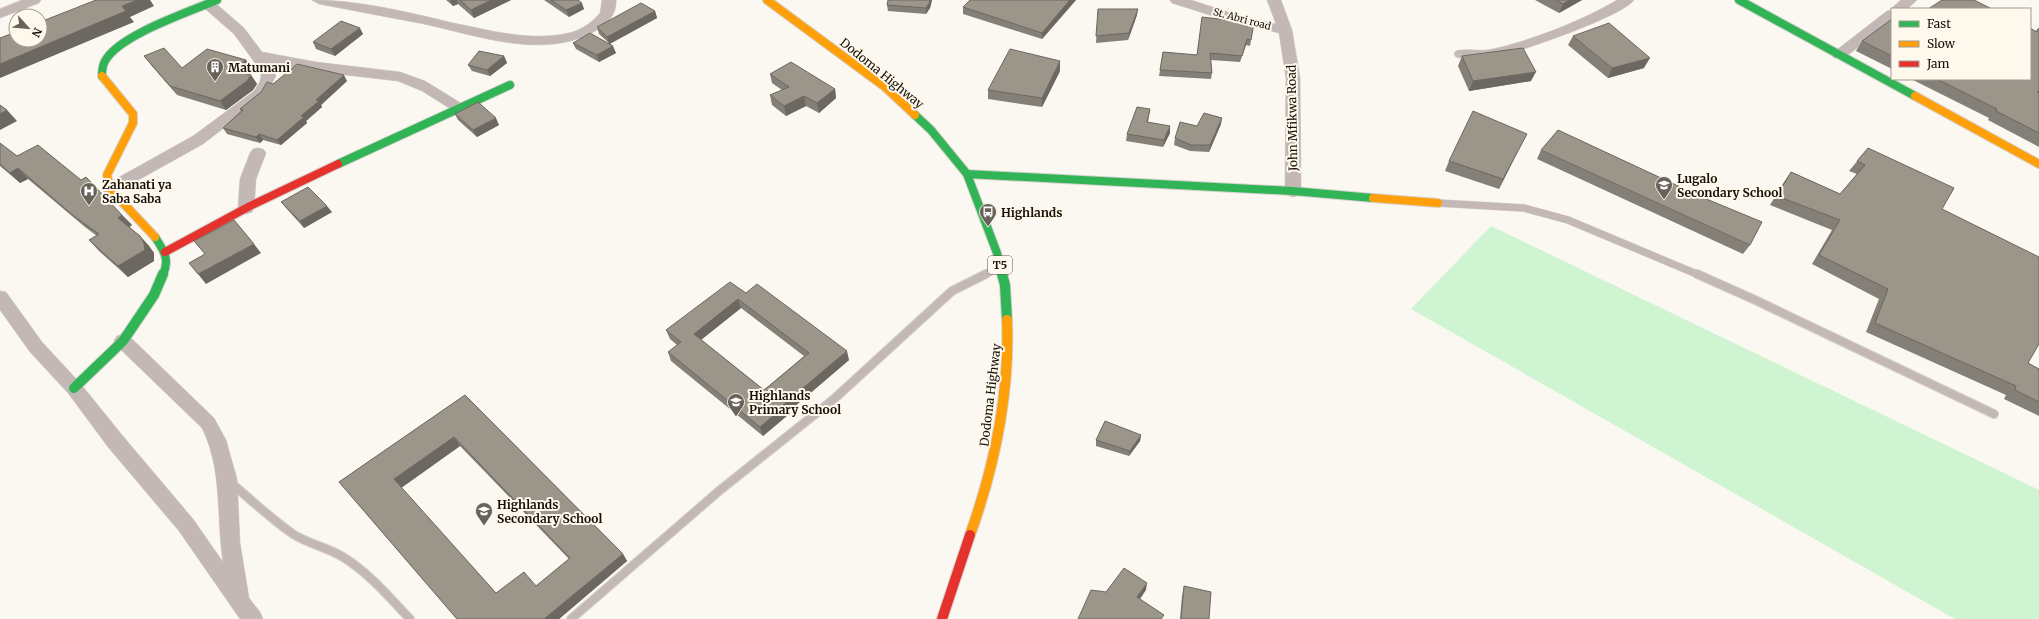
<svg xmlns="http://www.w3.org/2000/svg" width="2039" height="619" font-family="Merriweather,serif">
<style>
.green{fill:#cef4d1}
.lines{fill:none;stroke-linecap:round;stroke-linejoin:round}
.lane-far1-casing{stroke:#d6d2cd;stroke-width:8}
.lane-casing{stroke:#d6d2cd;stroke-width:10}
.street-casing{stroke:#d6d2cd;stroke-width:1}
.fast-far1-casing{stroke:#d6d2cd;stroke-width:10}
.fast-casing{stroke:#d6d2cd;stroke-width:12}
.slow-far1-casing{stroke:#d6d2cd;stroke-width:10}
.slow-casing{stroke:#d6d2cd;stroke-width:12}
.jam-far1-casing{stroke:#d6d2cd;stroke-width:10}
.jam-casing{stroke:#d6d2cd;stroke-width:12}
.lane-far1{stroke:#c4b8b6;stroke-width:7}
.lane{stroke:#c4b8b6;stroke-width:8}
.street{fill:#c4b8b6;fill-rule:evenodd}
.fast-far1{stroke:#30b455;stroke-width:8}
.fast{stroke:#30b455;stroke-width:10}
.slow-far1{stroke:#ff9f0a;stroke-width:8}
.slow{stroke:#ff9f0a;stroke-width:10}
.jam-far1{stroke:#e5322d;stroke-width:8}
.jam{stroke:#e5322d;stroke-width:10}
.wall{fill:#858077;fill-rule:evenodd}
.shaded-wall{fill:#6c6861}
.building{fill:#9b958a;stroke:#6c6861;fill-rule:evenodd}
.labels{text-anchor:middle;dominant-baseline:central;stroke-width:4;stroke-linejoin:round;paint-order:stroke}
.far-street-label{font-size:10px;fill:#171108;stroke:#fff8ed}
.shield{fill:#fff8ed;stroke:#5d564d;stroke-width:1}
.shield-label{font-size:11px;font-weight:bold;fill:#171108}
.poi-label{font-size:12px;font-weight:bold;fill:#171108;stroke:#fff8ed;text-anchor:start}
.street-label{font-size:12px;fill:#171108;stroke:#fff8ed}
</style>
<rect width="100%" height="100%" fill="#fbf7f1"/>
<!-- green -->
<polygon class="green" points="1491,226 2039,490 2039,619 1955,619 1411,309"/>
<g class="lines">
<defs>
<g id="lane-far1">
<polyline points="1438,203 1524,208 1568,220 1699,275"/>
<polyline points="984,275 999,268"/>
</g>
<g id="lane">
<polyline points="1697,274 1753,299 1994,414"/>
<path d="M229,481C250,499 270,518 293,534C308,544 327,547 343,557C369,573 389,597 410,619"/>
<polyline points="571,619 719,491 834,399 952,291 986,274"/>
</g>
<g id="street">
<polygon points="22,0 41,0 39,3 0,18 0,9"/>
<path d="M208,0L213,1L244,28L262,52L316,62L400,72L425,81L464,105L466,108L464,111H454L422,91L398,81L328,73L270,63L276,76L264,97L203,144L115,193L110,195L105,193L102,189L105,185L193,136L254,91C259,83 263,79 260,70L234,34L203,7L201,4L203,1Z"/>
<path d="M312,0C360,0 407,12 453,23C488,30 528,41 564,34C578,32 591,24 600,13L602,0H616C617,10 611,20 603,26C552,63 479,36 424,24C389,17 354,11 319,4Z"/>
<polygon points="1170,0 1191,0 1231,13 1276,24 1267,0 1281,0 1292,30 1300,78 1301,191 1299,195 1293,197 1287,195 1285,191 1286,78 1279,33 1222,19 1172,3"/>
<path d="M1617,0H1634C1622,17 1516,53 1493,58C1482,60 1466,60 1456,57L1454,54L1456,51C1468,48 1481,52 1493,49C1530,41 1584,20 1617,0Z"/>
<polygon points="1901,0 1917,0 1907,9 1892,9 1892,21 1844,58 1834,58 1832,55 1834,52 1887,11 1892,10 1891,9"/>
<polygon points="258,148 263,149 266,153 256,179 254,208 252,212 246,214 240,212 238,208 240,179 250,153 253,149"/>
<path d="M0,291L6,292L42,342L80,383L122,435L193,519L223,562C216,517 223,470 202,428L117,346L114,341L117,336L123,334L129,336L214,418L226,440L237,479L240,543L249,598L260,612L263,619H240L179,531L108,447L68,393L30,352L0,310Z"/>
</g>
<g id="fast-far1">
<polyline points="1739,0 1915,96"/>
<path d="M102,76C102,71 102,66 105,61C119,35 189,12 217,0"/>
<polyline points="915,115 931,130 967,174 997,253 1003,275"/>
<polyline points="338,164 510,85"/>
<polyline points="967,174 1293,191 1373,198"/>
<path d="M155,237C164,251 170,259 163,275"/>
</g>
<g id="fast">
<polyline points="1002,274 1005,285 1007,320"/>
<polyline points="74,388 123,341 154,295 163,274"/>
</g>
<g id="slow-far1">
<polyline points="767,0 885,87 915,115"/>
<polyline points="102,76 133,114 133,123 107,175 110,189 155,237"/>
<polyline points="1915,96 2039,164"/>
<polyline points="1373,198 1438,203"/>
</g>
<path id="slow" d="M970,535C995,465 1010,395 1007,320"/>
<polyline id="jam-far1" points="165,252 250,206 338,164"/>
<polyline id="jam" points="942,619 970,535"/>
</defs>
<!-- lane-far1 casing -->
<use href="#lane-far1" class="lane-far1-casing"/>
<!-- lane casing -->
<use href="#lane" class="lane-casing"/>
<!-- street casing -->
<use href="#street" class="street-casing"/>
<!-- fast-far1 casing -->
<use href="#fast-far1" class="fast-far1-casing"/>
<!-- fast casing -->
<use href="#fast" class="fast-casing"/>
<!-- slow-far1 casing -->
<use href="#slow-far1" class="slow-far1-casing"/>
<!-- slow casing -->
<use href="#slow" class="slow-casing"/>
<!-- jam-far1 casing -->
<use href="#jam-far1" class="jam-far1-casing"/>
<!-- jam casing -->
<use href="#jam" class="jam-casing"/>
<!-- lane-far1 -->
<use href="#lane-far1" class="lane-far1"/>
<!-- lane -->
<use href="#lane" class="lane"/>
<!-- street -->
<use href="#street" class="street"/>
<!-- fast-far1 -->
<use href="#fast-far1" class="fast-far1"/>
<!-- fast -->
<use href="#fast" class="fast"/>
<!-- slow-far1 -->
<use href="#slow-far1" class="slow-far1"/>
<!-- slow -->
<use href="#slow" class="slow"/>
<!-- jam-far1 -->
<use href="#jam-far1" class="jam-far1"/>
<!-- jam -->
<use href="#jam" class="jam"/>
</g>
<!-- wall -->
<g class="wall">
<polygon points="446,0 511,0 474,18 458,4 453,6"/>
<polygon points="544,0 578,0 584,9 569,17"/>
<polygon points="888,0 932,0 930,8 926,14 888,11 887,5"/>
<polygon points="1076,0 1042,39 963,14 963,7"/>
<polygon points="1535,0 1582,0 1559,13"/>
<polygon points="1098,9 1137,15 1128,40 1096,43"/>
<polygon points="655,11 657,18 610,44 616,53 599,62 576,49 573,43 609,43 599,34 597,27"/>
<polygon points="1202,17 1251,40 1250,46 1246,45 1240,62 1211,60 1212,73 1211,79 1159,76 1163,52 1197,55"/>
<polygon points="1892,19 1892,69 1856,51 1862,41"/>
<polygon points="2039,28 2039,147 1988,120 1989,118 1911,79 2030,79 2036,31"/>
<polygon points="363,34 335,56 316,49 313,42"/>
<polygon points="1573,36 1644,68 1608,78 1568,45"/>
<polygon points="144,56 182,68 246,60 252,69 245,74 251,75 257,84 253,90 226,110 177,95 151,65"/>
<polygon points="504,56 507,63 490,76 472,71 468,65"/>
<polygon points="1462,56 1531,81 1469,91 1458,66"/>
<polygon points="1060,71 1042,107 988,99 988,90"/>
<polygon points="770,74 835,89 836,98 819,113 806,106 786,116 772,105 770,95 782,90 772,83"/>
<polygon points="347,81 321,105 322,107 306,121 307,123 281,145 263,140 260,143 227,134 223,128 241,111 240,109 261,92 273,84"/>
<polygon points="1150,109 1148,122 1170,133 1163,147 1126,141 1127,134"/>
<polygon points="455,114 499,125 477,137 458,120"/>
<polygon points="1221,124 1209,152 1190,151 1174,145 1175,138 1197,126"/>
<polygon points="0,143 17,156 122,215 132,225 129,227 140,236 149,246 154,253 154,261 128,277 99,251 89,240 97,236 85,227 28,179 20,183 0,166"/>
<polygon points="1522,143 1499,189 1445,171 1449,161"/>
<polygon points="1868,148 1942,209 2028,363 2039,369 2039,416 2004,399 2006,395 1866,332 1879,299 1812,264 1832,230 1770,205 1784,182 1791,172 1840,194 1857,174 1849,171"/>
<polygon points="1541,150 1750,245 1743,254 1537,159"/>
<polygon points="281,202 332,212 304,228 286,208"/>
<path d="M746,293L849,360L787,413L788,415L763,436L671,361L668,352L677,345L670,339L666,330ZM741,308L804,356L764,390L701,340Z"/>
<path d="M465,395L623,554L627,561L559,619H457L339,482ZM460,446L569,559L536,586L496,593L401,488Z"/>
<polygon points="1141,435 1140,441 1129,456 1096,446 1096,440"/>
<polygon points="1184,586 1209,619 1180,619 1182,596"/>
</g>
<!-- shaded-wall -->
<g class="shaded-wall">
<polygon points="137,0 150,0 154,6 130,17 134,22 0,78 0,64 122,6"/>
<polygon points="450,0 457,0 458,4 453,6"/>
<polygon points="491,0 511,0 474,18 471,10"/>
<polygon points="930,0 932,0 930,8 926,14 926,8"/>
<polygon points="1070,0 1076,0 1042,39 1042,33"/>
<polygon points="1569,0 1582,0 1559,13 1563,4"/>
<polygon points="582,3 584,9 569,17 566,10"/>
<polygon points="1138,9 1137,15 1128,40 1129,33"/>
<polygon points="655,11 657,18 609,44 607,37"/>
<polygon points="360,28 363,34 335,56 331,49"/>
<polygon points="1247,39 1246,45 1240,62 1242,56"/>
<polygon points="613,46 616,53 599,62 597,55"/>
<polygon points="504,56 507,63 490,76 487,70"/>
<polygon points="1650,58 1644,68 1608,78 1612,68"/>
<polygon points="246,60 252,69 239,79 233,70"/>
<polygon points="1060,61 1060,71 1042,107 1042,98"/>
<polygon points="1536,72 1531,81 1469,91 1473,81"/>
<polygon points="251,75 257,84 253,90 226,110 220,101"/>
<polygon points="344,75 347,81 321,105 322,107 306,121 307,123 281,145 277,140 301,116 316,100"/>
<polygon points="835,89 836,98 819,113 817,103"/>
<polygon points="804,96 806,106 786,116 784,106"/>
<polygon points="7,110 17,121 0,130 0,114"/>
<polygon points="496,118 499,125 477,137 473,130"/>
<polygon points="1222,118 1221,124 1209,152 1210,145"/>
<polygon points="1170,126 1170,133 1163,147 1164,140"/>
<polygon points="259,134 263,140 260,143 256,137"/>
<polygon points="1527,134 1522,143 1499,189 1503,179"/>
<polygon points="18,168 28,179 20,183 10,173"/>
<polygon points="327,206 332,212 304,228 300,221"/>
<polygon points="122,215 132,225 128,228 118,218"/>
<polygon points="140,236 149,246 154,253 154,261 128,277 118,266"/>
<polygon points="254,244 261,253 206,284 198,274"/>
<polygon points="738,299 741,308 697,343 694,334"/>
<polygon points="847,351 849,360 787,413 788,415 763,436 760,427 783,405"/>
<polygon points="1141,435 1140,441 1129,456 1130,451"/>
<polygon points="454,437 460,446 401,488 394,479"/>
<polygon points="623,554 627,561 559,619 544,619"/>
<polygon points="1147,583 1146,590 1136,605 1137,597"/>
</g>
<!-- building -->
<g class="building">
<polygon points="96,0 137,0 122,6 126,11 0,64 0,38 16,32 16,40 40,40 40,22"/>
<polygon points="460,0 491,0 471,10"/>
<polygon points="551,0 578,0 582,3 566,10"/>
<polygon points="888,0 930,0 930,2 926,8 887,5"/>
<polygon points="970,0 1070,0 1042,33 963,7"/>
<polygon points="1556,0 1569,0 1563,4"/>
<polygon points="1942,0 1974,0 1992,9 1928,9"/>
<polygon points="641,3 655,11 607,37 597,27"/>
<polygon points="1098,9 1138,9 1129,33 1096,36"/>
<polygon points="1202,17 1254,23 1251,40 1247,39 1242,56 1210,53 1212,73 1160,70 1163,52 1197,55"/>
<polygon points="1892,19 1892,56 1862,41"/>
<polygon points="341,21 360,28 331,49 313,42"/>
<polygon points="1609,23 1650,58 1612,68 1573,36"/>
<polygon points="2030,28 2037,32 2037,30 2039,28 2039,91 2037,92 2039,93 2039,133 1996,111 1997,109 1937,79 2030,79"/>
<polygon points="590,33 613,46 597,55 573,43"/>
<polygon points="164,48 182,68 207,49 246,60 233,70 251,75 247,81 220,101 170,86 144,56"/>
<polygon points="1523,48 1536,72 1473,81 1462,56"/>
<polygon points="1010,49 1060,61 1042,98 988,90"/>
<polygon points="479,51 504,56 487,70 468,65"/>
<polygon points="791,62 835,89 817,103 804,96 784,106 770,95 789,87 770,74"/>
<polygon points="297,64 344,75 316,100 319,101 301,116 304,117 277,140 259,134 256,137 223,128 243,110 240,109 261,92 267,82 273,84"/>
<polygon points="478,102 496,118 473,130 455,114"/>
<polygon points="0,105 7,110 0,114"/>
<polygon points="1137,107 1150,109 1147,122 1170,126 1164,140 1127,134"/>
<polygon points="1473,111 1527,134 1503,179 1449,161"/>
<polygon points="1204,113 1222,118 1210,145 1191,145 1175,138 1180,122 1197,126"/>
<polygon points="1558,130 1704,198 1762,222 1750,245 1541,150"/>
<polygon points="0,143 17,156 38,145 81,180 86,177 122,215 118,218 140,236 144,243 145,250 118,266 89,240 99,234 75,217 18,168 10,173 0,164"/>
<polygon points="1868,148 1954,188 1942,209 2039,257 2039,344 2028,363 2039,369 2039,402 2015,390 2016,386 1875,323 1888,289 1819,255 1840,220 1777,196 1791,172 1840,194 1865,165 1857,161"/>
<polygon points="308,187 327,206 300,221 281,202"/>
<polygon points="234,220 254,244 198,274 189,263 205,254 194,241"/>
<path d="M730,282L746,293L757,284L847,351L783,405L785,406L760,427L668,352L681,342L666,330ZM738,299L809,353L764,390L694,334Z"/>
<path d="M465,395L623,554L544,619H457L339,482ZM454,437L570,558L536,586L524,572L496,593L394,479Z"/>
<polygon points="1105,421 1141,435 1130,451 1096,440"/>
<polygon points="1124,568 1147,583 1137,597 1164,615 1161,619 1078,619 1091,590 1106,592"/>
<polygon points="1184,586 1211,592 1209,619 1181,619"/>
</g>
<!-- icons -->
<defs>
<symbol id="building-pin" viewBox="-11 -11 22 30"><path d="M0 17L-7.5 6A9.5 9.5 0 1 1 7.5 6Z" fill="#67625a" stroke="#fff8ed"/><path d="M-4-6H4V6H1V3H-1V6H-4ZM-2.5-4.3h1.7v1.8h-1.7ZM.8-4.3h1.7v1.8H.8ZM-2.5-1h1.7V.8h-1.7ZM.8-1h1.7V.8H.8Z" fill="#fff"/></symbol>
<symbol id="school-pin" viewBox="-11 -11 22 30"><path d="M0 17L-7.5 6A9.5 9.5 0 1 1 7.5 6Z" fill="#67625a" stroke="#fff8ed"/><path d="M0-5L7-2L0 1L-7-2ZM-4 1L0 2.5L4 1V4Q0 6-4 4Z" fill="#fff"/></symbol>
<symbol id="hospital-pin" viewBox="-11 -11 22 30"><path d="M0 17L-7.5 6A9.5 9.5 0 1 1 7.5 6Z" fill="#67625a" stroke="#fff8ed"/><path d="M-5-5h3v3.5h4V-5h3V5h-3V1.5h-4V5h-3Z" fill="#fff"/></symbol>
<symbol id="bus-pin" viewBox="-11 -11 22 30"><path d="M0 17L-7.5 6A9.5 9.5 0 1 1 7.5 6Z" fill="#67625a" stroke="#fff8ed"/><path d="M-5-6H5V4H4V6H2V4H-2V6H-4V4H-5ZM-3.5-4V0h7V-4ZM-3.5 1.2v1.5H-2V1.2ZM2 1.2v1.5H3.5V1.2Z" fill="#fff"/></symbol>
</defs>
<g fill-rule="evenodd">
<use href="#building-pin" x="205" y="57" width="20" height="27"/>
<use href="#school-pin" x="1654" y="175" width="20" height="27"/>
<use href="#hospital-pin" x="79" y="181" width="20" height="27"/>
<use href="#bus-pin" x="978" y="202" width="20" height="27"/>
<use href="#school-pin" x="726" y="392" width="20" height="27"/>
<use href="#school-pin" x="474" y="501" width="20" height="27"/>
</g>
<g class="labels">
<!-- far-street labels -->
<g class="far-street-label">
<text transform="translate(1242 19) rotate(15)">St. Abri road</text>
</g>
<!-- shield labels -->
<rect class="shield" x="988" y="256" width="24" height="18" rx="3"/>
<g class="shield-label">
<text x="1000" y="265">T5</text>
</g>
<!-- poi labels -->
<g class="poi-label">
<text x="228" y="67">Matumani</text>
<text x="1677" y="178">Lugalo<tspan x="1677" dy="14">Secondary School</tspan></text>
<text x="102" y="184">Zahanati ya<tspan x="102" dy="14">Saba Saba</tspan></text>
<text x="1001" y="212">Highlands</text>
<text x="749" y="395">Highlands<tspan x="749" dy="14">Primary School</tspan></text>
<text x="497" y="504">Highlands<tspan x="497" dy="14">Secondary School</tspan></text>
</g>
<!-- street labels -->
<g class="street-label">
<text transform="translate(882 73) rotate(39)">Dodoma Highway</text>
<text transform="translate(1292 118) rotate(-91)">John Mfikwa Road</text>
<text transform="translate(990 395) rotate(-83)">Dodoma Highway</text>
</g>
</g>
<!-- legend -->
<rect x="1891" y="8" width="140" height="72" fill="#fff8ed" stroke="#a29c91"/>
<rect x="1899" y="21" width="20" height="6" fill="#30b455" stroke="#a29c91"/>
<text x="1927" y="28" font-size="12" fill="#171108">Fast</text>
<rect x="1899" y="41" width="20" height="6" fill="#ff9f0a" stroke="#a29c91"/>
<text x="1927" y="48" font-size="12" fill="#171108">Slow</text>
<rect x="1899" y="61" width="20" height="6" fill="#e5322d" stroke="#a29c91"/>
<text x="1927" y="68" font-size="12" fill="#171108">Jam</text>
<!-- north arrow -->
<g transform="translate(28 28) rotate(117)"><circle r="19" fill="#fff8ed" stroke="#a29c91"/>
<path d="M0-3L7 15L0 10L-7 15Z" fill="#67625a"/>
<text y="-6" font-size="11" font-weight="bold" text-anchor="middle" fill="#171108">N</text>
</g>
</svg>
